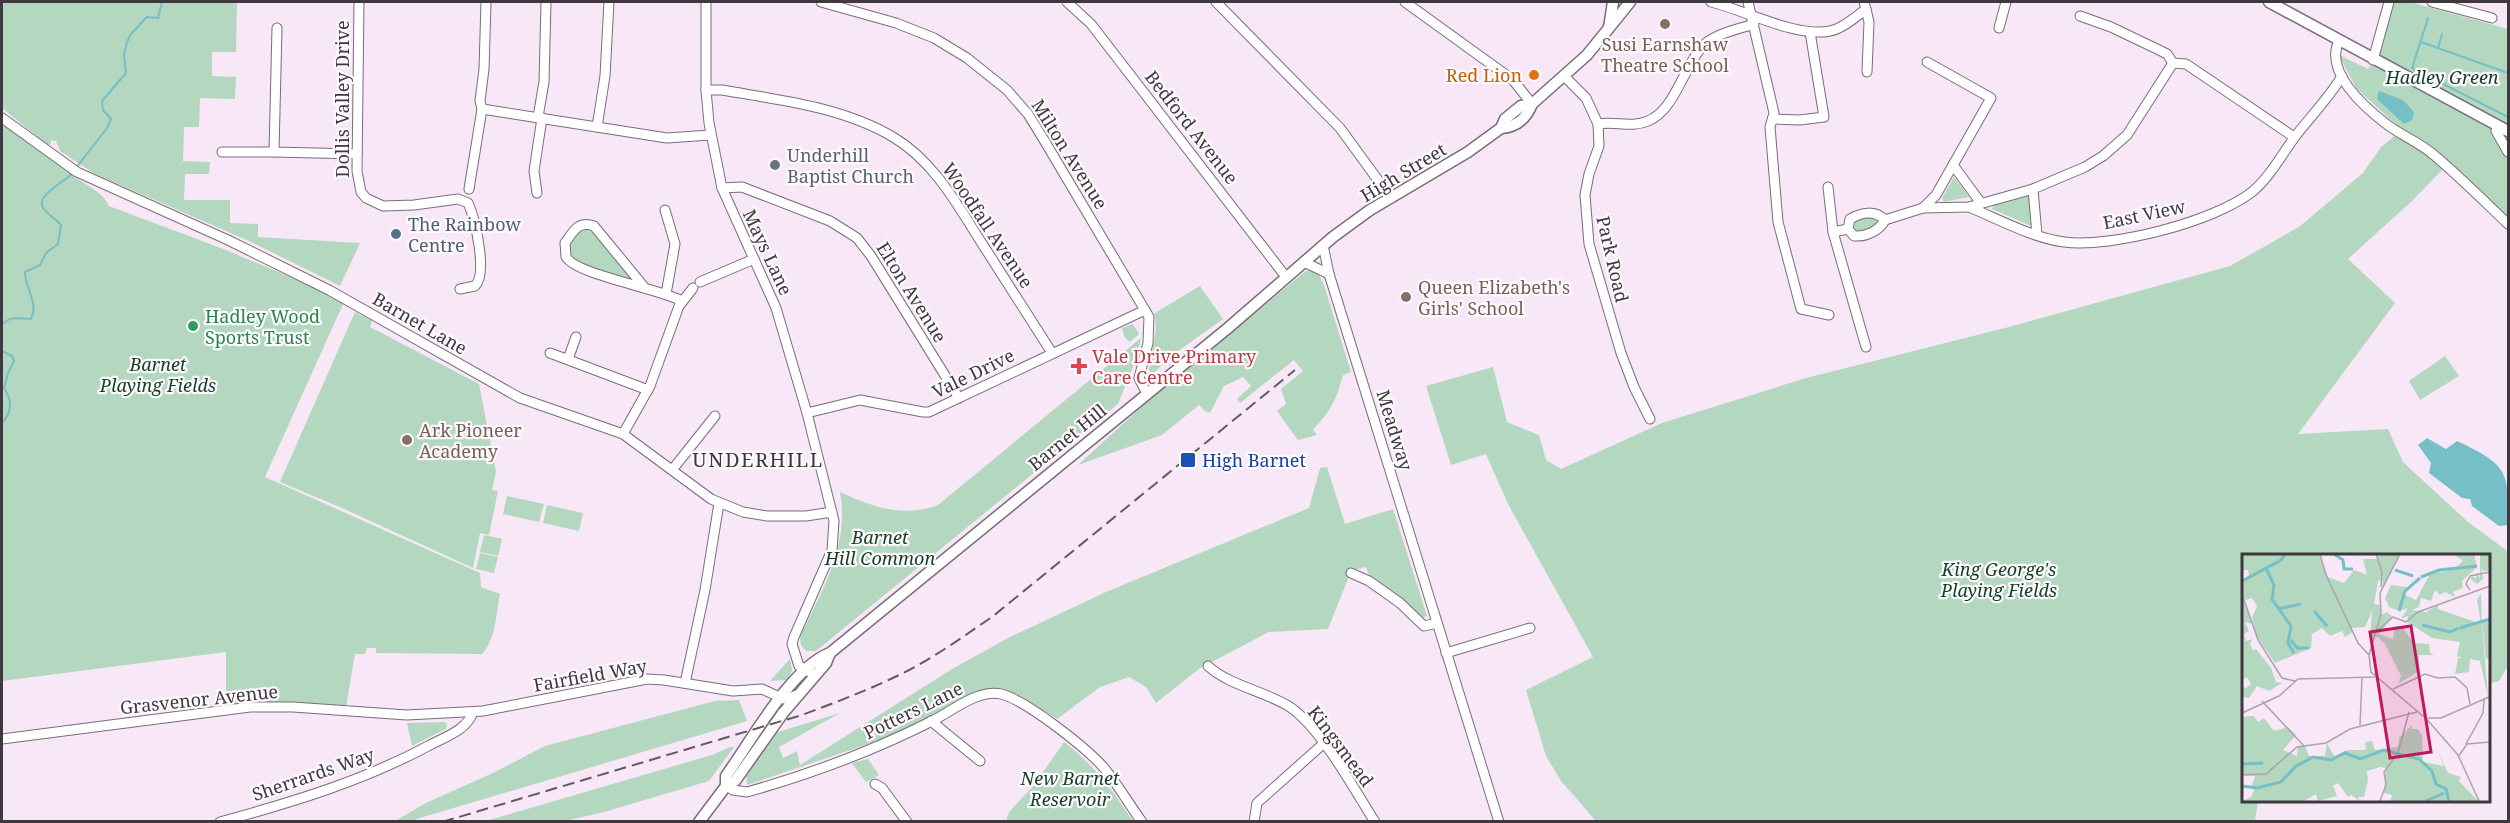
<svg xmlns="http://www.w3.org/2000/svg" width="2510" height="823" font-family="'Noto Serif',serif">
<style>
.green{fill:#b3d7bf}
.water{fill:#75bfc6}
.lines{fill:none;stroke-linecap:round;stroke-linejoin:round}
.stream{stroke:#75bfc6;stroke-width:2}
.minor-casing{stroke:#7a6c7a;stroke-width:11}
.major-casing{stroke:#7a6c7a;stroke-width:13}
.minor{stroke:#fff;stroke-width:9}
.major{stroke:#fff;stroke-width:10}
.rail{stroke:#625961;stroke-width:2;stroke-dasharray:12 6;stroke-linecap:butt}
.education-dot{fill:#8d6e63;stroke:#fdfafd;stroke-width:2}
.food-dot{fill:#e8710a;stroke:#fdfafd;stroke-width:2}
.worship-dot{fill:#6b7280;stroke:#fdfafd;stroke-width:2}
.service-dot{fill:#5c6f8a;stroke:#fdfafd;stroke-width:2}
.leisure-dot{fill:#2e9e5b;stroke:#fdfafd;stroke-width:2}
.health-dot{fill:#e0444e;stroke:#fdfafd;stroke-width:2}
.transit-dot{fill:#1a4fb4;stroke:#fdfafd;stroke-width:2}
.labels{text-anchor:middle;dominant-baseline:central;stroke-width:4.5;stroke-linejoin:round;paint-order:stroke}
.education-label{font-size:18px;fill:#785e54;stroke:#fdfafd;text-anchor:start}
.food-label{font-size:18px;fill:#c56008;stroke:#fdfafd;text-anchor:end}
.park-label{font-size:18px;font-style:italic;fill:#153e27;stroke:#fdfafd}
.street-label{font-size:18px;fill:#3f383e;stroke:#fdfafd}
.worship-label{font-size:18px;fill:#5b616d;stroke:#fdfafd;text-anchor:start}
.service-label{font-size:18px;fill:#4e5e75;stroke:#fdfafd;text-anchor:start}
.leisure-label{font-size:18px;fill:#27864d;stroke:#fdfafd;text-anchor:start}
.health-label{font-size:18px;fill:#be3a42;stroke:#fdfafd;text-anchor:start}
.transit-label{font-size:18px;fill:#164399;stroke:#fdfafd;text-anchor:start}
.neighbourhood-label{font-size:20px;letter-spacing:1.5px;fill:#3f383e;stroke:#fdfafd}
.inset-river{fill:none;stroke:#75bfc6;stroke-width:3}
.inset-road{fill:none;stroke:#aea2ad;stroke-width:1.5}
.view{fill:#c2185b;fill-opacity:0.15;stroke:#c2185b;stroke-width:3}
.inset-edge{fill:none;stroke:#3f383e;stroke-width:3}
</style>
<rect width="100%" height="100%" fill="#f8e8f7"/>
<!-- green -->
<g class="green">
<polygon points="2,2 237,2 236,52 212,52 212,76 236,77 235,99 200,98 199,127 184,127 183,161 210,162 209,174 185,174 184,200 230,200 230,223 258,224 258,237 360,243 340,286 249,241 95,174 60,151 56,141 51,140 51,144 48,145 2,108"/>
<polygon points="2392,2 2410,2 2508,29 2508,219 2448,164 2412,201 2348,259 2395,303 2298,434 2388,429 2403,462 2468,522 2506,550 2508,555 2508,666 2499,681 2488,684 2488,556 2243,556 2243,800 2258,801 2255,821 1596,821 1561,781 1546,756 1526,690 1593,657 1508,504 1486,454 1451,465 1426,386 1493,367 1507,422 1539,435 1546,460 1561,469 1662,423 1806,378 2005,328 2230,266 2299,227 2363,173 2381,147 2402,130 2357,89 2340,58 2341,56 2368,69 2381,49"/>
<path d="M2,124L48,157L50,156C58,161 62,167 68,172C82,184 101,189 109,206L221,248L345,300L265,477L480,573L481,587L500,594C496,614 496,639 482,654L376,653V648H367L365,654H355L346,707L271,702L226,703V652L2,681Z"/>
<polygon points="1954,177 1969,197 1944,202 1942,198"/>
<polygon points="2029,195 2032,225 2031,226 1992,209 1994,204"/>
<polygon points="1872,217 1877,221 1874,227 1856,232 1852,224 1856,219"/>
<path d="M585,228L599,236L630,278L626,279L575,262C562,251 573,234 585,228Z"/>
<path d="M1312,270L1318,273L1324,285L1351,372L1343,375C1336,401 1331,410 1313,430L1317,435L1298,440L1277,411L1286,404L1281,389L1303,371L1294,360L1240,403L1237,399L1251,386L1243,377L1224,386L1210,413L1205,411L1199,405L1162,435L1078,465L1149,400L1306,271Z"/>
<polygon points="1200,286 1223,319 1171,356 1151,376 1149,369 1156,329 1155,313"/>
<polygon points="355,312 372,321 370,327 479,384 496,472 492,490 498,491 489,535 480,533 473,568 342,508 280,482"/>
<polygon points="1133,324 1139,334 1130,342 1125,338 1122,328"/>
<path d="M1141,338L1137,357L1118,404L816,651H806L801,645L800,637C822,591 850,544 840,492C871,507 905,518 938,505Z"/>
<polygon points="2445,356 2459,376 2420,400 2409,381"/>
<path d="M1327,467L1345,524L1393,509L1427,616L1422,618L1370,578L1366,567L1351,571L1328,629L1269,632L1200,668L1156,703L1146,687L1129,677L1100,687L1057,719C1029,702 1001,684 967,696L895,735L747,785L746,775L775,733L840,713L779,747L783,758L797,751L800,765L952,669L1010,637L1106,592L1309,508L1320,468Z"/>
<polygon points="507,496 544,504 539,522 503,514"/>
<polygon points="547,505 583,513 579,531 543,523"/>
<polygon points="484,535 502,539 498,556 480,552"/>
<polygon points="480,553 498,557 494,573 476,569"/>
<polygon points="790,659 792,671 787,680 770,681"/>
<polygon points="739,700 747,721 410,821 395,821 426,803 495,772 545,746 715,701"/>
<polygon points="445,722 447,724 446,729 412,746 407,723"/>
<path d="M1064,742C1097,768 1110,787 1133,821H1006L1009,812L1034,785Z"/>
<polygon points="730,747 734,747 709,781 604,812 565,821 486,821 712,755"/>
<polygon points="868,759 879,775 866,782 852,763"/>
</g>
<!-- water -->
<g class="water">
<polygon points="2379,91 2403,100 2414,112 2412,120 2404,124 2377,99"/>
<path d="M2427,438L2446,449L2457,441C2508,465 2509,471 2508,525L2499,526L2472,506L2470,499L2462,498L2429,473L2431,463L2418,445Z"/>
</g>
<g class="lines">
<!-- stream -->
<g class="stream">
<polyline points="2428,18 2412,68 2508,117"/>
<polyline points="2421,42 2508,73"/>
<polyline points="2438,48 2442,34"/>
<polyline points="76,168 107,128 111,119 103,110 102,101 126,73 124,54 127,42 131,34 147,17 158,18 162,2"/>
<path d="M2,325C10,315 20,319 31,319C39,302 25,289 25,272L40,265L46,253L58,244L61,225C56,219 47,214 43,208C35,195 66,181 73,173"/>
<path d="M2,351L12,356L14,361L8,373L4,388C13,401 12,412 2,423"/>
</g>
<defs>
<g id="minor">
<path d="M359,2L357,171L361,192L366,198L383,206L414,205L458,199L468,203C475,218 488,274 475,286L460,289"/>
<polyline points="706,2 706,90 709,123 722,188 776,308 807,413 834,521 832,550 794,637 792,644 799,666 810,672"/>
<polyline points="821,2 896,23 934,38 967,58 1007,90 1028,114 1044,140 1149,317 1148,343 1139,378 1147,394"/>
<polyline points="1067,2 1091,24 1286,277"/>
<polyline points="1216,2 1340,128 1391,198"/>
<polyline points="1405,2 1513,80 1532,104"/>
<path d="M1711,2C1745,10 1796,38 1830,31C1842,29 1856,17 1866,9L1864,2"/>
<polyline points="1748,2 1774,113 1770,127 1778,222 1801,309 1829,315"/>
<polyline points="2432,2 2492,18"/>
<polyline points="1866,9 1869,22 1867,72"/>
<polyline points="2080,16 2111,27 2159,50 2167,54 2173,63"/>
<polyline points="277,28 274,152 357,154"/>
<polyline points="1999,28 2006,2"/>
<path d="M2339,41C2324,71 2363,106 2385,123C2400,135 2419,142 2434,155C2460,177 2484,201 2508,224"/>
<polyline points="2373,60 2389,2"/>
<polyline points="2173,63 2186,64 2294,137"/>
<polyline points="1564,76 1586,98 1598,124 1599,146 1589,174 1585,195 1589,244 1621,353 1634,387 1650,419"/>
<path d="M706,90H722C779,100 843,107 893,137C934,161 958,206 983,245C1006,281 1029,317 1052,353"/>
<polyline points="482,109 667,138 710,135"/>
<polyline points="538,117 544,82 546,2"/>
<polyline points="2,118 77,172 228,240 329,290 520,398 623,434 711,499 743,512 767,516 806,516 832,512"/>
<polyline points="1773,119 1800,120 1824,117 1810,32"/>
<path d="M1598,124C1615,121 1631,128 1648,121C1676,110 1684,63 1706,43C1718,33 1739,29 1754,24"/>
<polyline points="2498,126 2496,131 2508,152"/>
<polyline points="597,127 605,76 609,2"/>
<polyline points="222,152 274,152"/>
<polyline points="1953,165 1981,203"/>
<polyline points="1828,187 1833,232 1866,347"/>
<polyline points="722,188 742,187 830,221 857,238 871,256 959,398"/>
<polyline points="469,189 482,109 480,101 484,69 486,2"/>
<polyline points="2033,189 2037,235"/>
<polyline points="537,193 534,171 542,118"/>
<path d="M1969,207C1998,219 2033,238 2064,242C2112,248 2213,222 2252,192C2269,178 2281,156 2294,138C2310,117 2329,98 2342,76"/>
<polyline points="1923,208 1936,195 1991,98 1927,62"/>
<polyline points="665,210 675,244 666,294"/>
<path d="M1848,229L1854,236C1866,237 1879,231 1885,220"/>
<path d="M1833,232L1848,229L1850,219C1862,212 1875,210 1885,220L1923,208L1969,207L2033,189L2085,167L2103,156L2127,135L2173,63"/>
<polyline points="1323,245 1329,274 1499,822"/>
<polyline points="1304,262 1329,274"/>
<polyline points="700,282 754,259"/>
<path d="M645,288L594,226C578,220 573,232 565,243L566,257C577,275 658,288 682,301"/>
<polyline points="550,353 648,390"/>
<polyline points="568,359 576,337"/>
<polyline points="807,413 860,400 923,412 929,412 1145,310"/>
<polyline points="623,434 650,386 679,306 693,288"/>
<polyline points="672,470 715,416"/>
<polyline points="1351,573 1369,581 1400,603 1424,626 1437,623"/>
<polyline points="1446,653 1530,628"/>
<path d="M1208,666C1230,686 1265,691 1290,707C1321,728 1354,789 1375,822"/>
<polyline points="685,683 705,590 719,503"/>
<polyline points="931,721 980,761"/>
<polyline points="2,739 250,707 293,707 407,715 483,711 647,679 664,680 733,691 762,689 784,699 797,695"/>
<polyline points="875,784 882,788 907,822"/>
<path d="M726,786L733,790L747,792C811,774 875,750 934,720C953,710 979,689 1001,694C1026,700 1088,749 1105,769C1118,785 1129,804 1142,822"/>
<path d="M220,822C293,802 363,781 430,745C445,737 467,730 473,712"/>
<polyline points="1254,822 1257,803 1323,744"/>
</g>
<g id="major">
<polyline points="2269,2 2508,131"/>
<polyline points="1609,28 1613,2"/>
<path d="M1501,128C1517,127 1526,119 1532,104L1587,55L1630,2"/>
<path d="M726,786V776C751,741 791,668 830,653L1228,328L1333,237L1370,210L1468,152L1501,128L1505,119L1521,106L1532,104"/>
<polyline points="699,822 726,786 735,781 783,713 826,663 830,653"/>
</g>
</defs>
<!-- minor casing -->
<use href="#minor" class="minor-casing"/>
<!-- major casing -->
<use href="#major" class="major-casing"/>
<!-- minor -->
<use href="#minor" class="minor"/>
<!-- major -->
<use href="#major" class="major"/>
<!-- rail -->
<path class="rail" d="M442,822L802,715C834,703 866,691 897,676C931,660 961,638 992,617L1295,370"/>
</g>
<!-- markers -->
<g class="education-dot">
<circle cx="1665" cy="24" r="6"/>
<circle cx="1406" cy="297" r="6"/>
<circle cx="407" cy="440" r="6"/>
</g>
<circle class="food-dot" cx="1534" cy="75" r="6"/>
<circle class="worship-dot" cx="775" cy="165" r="6"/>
<circle class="service-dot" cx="396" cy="234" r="6"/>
<circle class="leisure-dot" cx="193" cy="326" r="6"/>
<path class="health-dot" d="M1076 357h6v6h6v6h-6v6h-6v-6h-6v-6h6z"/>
<rect class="transit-dot" x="1180" y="452" width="16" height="16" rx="3"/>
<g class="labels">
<!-- education labels -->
<g class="education-label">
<text x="1665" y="44" text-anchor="middle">Susi Earnshaw<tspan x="1665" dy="21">Theatre School</tspan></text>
<text x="1418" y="287">Queen Elizabeth's<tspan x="1418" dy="21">Girls' School</tspan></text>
<text x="419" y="430">Ark Pioneer<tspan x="419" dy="21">Academy</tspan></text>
</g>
<!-- food labels -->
<g class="food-label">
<text x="1522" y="75">Red Lion</text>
</g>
<!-- park labels -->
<g class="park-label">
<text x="2442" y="77">Hadley Green</text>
<text x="158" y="364">Barnet<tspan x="158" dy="21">Playing Fields</tspan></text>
<text x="880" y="537">Barnet<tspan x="880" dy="21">Hill Common</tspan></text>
<text x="1999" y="569">King George's<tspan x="1999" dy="21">Playing Fields</tspan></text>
<text x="1070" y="778">New Barnet<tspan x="1070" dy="21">Reservoir</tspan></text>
</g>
<!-- street labels -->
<g class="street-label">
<text transform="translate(342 99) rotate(-90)">Dollis Valley Drive</text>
<text transform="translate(1192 127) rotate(52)">Bedford Avenue</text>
<text transform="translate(1070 154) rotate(58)">Milton Avenue</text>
<text transform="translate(1403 172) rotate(-31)">High Street</text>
<text transform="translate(2144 214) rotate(-12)">East View</text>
<text transform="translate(988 225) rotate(56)">Woodfall Avenue</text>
<text transform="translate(768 252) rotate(65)">Mays Lane</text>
<text transform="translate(1613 259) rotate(77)">Park Road</text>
<text transform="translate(912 292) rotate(58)">Elton Avenue</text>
<text transform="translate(420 323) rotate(30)">Barnet Lane</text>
<text transform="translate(973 373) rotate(-26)">Vale Drive</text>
<text transform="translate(1395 430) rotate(73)">Meadway</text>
<text transform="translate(1067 437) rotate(-39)">Barnet Hill</text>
<text transform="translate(590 675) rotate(-10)">Fairfield Way</text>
<text transform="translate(199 699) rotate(-6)">Grasvenor Avenue</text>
<text transform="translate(913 710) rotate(-26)">Potters Lane</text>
<text transform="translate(1341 746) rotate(53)">Kingsmead</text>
<text transform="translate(313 774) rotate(-19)">Sherrards Way</text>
</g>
<!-- worship labels -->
<g class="worship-label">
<text x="787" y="155">Underhill<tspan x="787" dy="21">Baptist Church</tspan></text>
</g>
<!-- service labels -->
<g class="service-label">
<text x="408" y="224">The Rainbow<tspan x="408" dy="21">Centre</tspan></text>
</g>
<!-- leisure labels -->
<g class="leisure-label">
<text x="205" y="316">Hadley Wood<tspan x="205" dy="21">Sports Trust</tspan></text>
</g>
<!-- health labels -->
<g class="health-label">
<text x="1092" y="356">Vale Drive Primary<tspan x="1092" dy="21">Care Centre</tspan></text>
</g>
<!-- transit labels -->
<g class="transit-label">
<text x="1202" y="460">High Barnet</text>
</g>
<!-- neighbourhood labels -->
<g class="neighbourhood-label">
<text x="758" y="459">UNDERHILL</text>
</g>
</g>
<!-- overview -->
<g transform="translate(2242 554)">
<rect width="248" height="248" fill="#f8e8f7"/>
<path d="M0,0H77L86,23L102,29L112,16L125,21L121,5H136L135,0H158L141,33L140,25L136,27L132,50L138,51V62L145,58L151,63L137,80L151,85L153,72H159L172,89L187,90L188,99L192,101H177V117L156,130L159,122L143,90L135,83L128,84L130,57L123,73L109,74L111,78L103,83L100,77L88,82L80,74L70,80L69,94L33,109L14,81L10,64L15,52L10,44L3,46L0,39V27L7,23L6,16H0ZM211,0H232L235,13L220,27L221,34L211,38L213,43L203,38L198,41L193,36L189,47L179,44L177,53L170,56L184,58L196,51V55L239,70L235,46L239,39L240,66L247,65V104L244,105L247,138L238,46L246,143L238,107L228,105L227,118L213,120L216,104H220L215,102L218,88L190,84L165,68L166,62L159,65L166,54L157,57L147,53L143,44L149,31L166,33L162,40L174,46L188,20L212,15L221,7ZM238,0H247V12L246,17H241L239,12L241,25L235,30L228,25L231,22L234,25L235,18L238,24ZM0,42L11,70L3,68L7,77L2,80L4,87L11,85L8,89L11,97L14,95L29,114L34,128L40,129L27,137L15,132L7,144L0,143V128L3,135L9,130L5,123L0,126ZM6,162H12L16,168L22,164L32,177L46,173L54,181L41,196L55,202L56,193L63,192L67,202H83L85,189L92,202L105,196H124L123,188L130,187L133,196L156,193L157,184L170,171V175H176L180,181L181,208L202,212L193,191L206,219L219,223L217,227L236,247H148L150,241L142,239L144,214L138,213L125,217L126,226L121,247L122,243H116L118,247L109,241L106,243L96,229L91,232L95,242L76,247L74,240L62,247H0L9,243L13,234H9L13,222L0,221V164Z" fill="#b3d7bf"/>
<path class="inset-river" d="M92,0L101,6L102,15H111M24,14L32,31L30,45L49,72L46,89L52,99M153,16L171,22M179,23L197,16L235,12M0,27L39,6L43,0M36,55L59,50M72,57L85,72M157,57L163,37L178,24M180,71L208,78L217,74M218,74L248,65M49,86L55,94H67M0,210L21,209M0,232L15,234L39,228L54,212L71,203L89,206L103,199L118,205L142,196L177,205L190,217L194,230L204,235L207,247M184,247L202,239"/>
<path class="inset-road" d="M78,0L84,21L116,89L127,101M134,0L140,18L139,33M158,0L138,39L139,60L127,101L129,118L181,162M228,36L224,30L228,22L248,18M0,40L16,86L40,124L53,127M135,77L151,63L164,68L176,58L248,32M151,135L183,120L196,124L213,123L225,134L228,150M20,147L62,192M0,159L37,142L56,125L133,123M181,161L216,201L237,247M186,164H199L247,143M118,171L120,123M224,190L241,159L242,145M216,203L225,190L248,188M0,221L24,220L55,193L84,189L108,175L175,158M138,247L144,231L142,218L156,199L167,158"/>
<path class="view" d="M169,72L189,198L148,204L128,78Z"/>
<rect width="248" height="248" class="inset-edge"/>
</g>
<!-- border -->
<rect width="2510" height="823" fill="none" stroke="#3f383e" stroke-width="6"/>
</svg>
